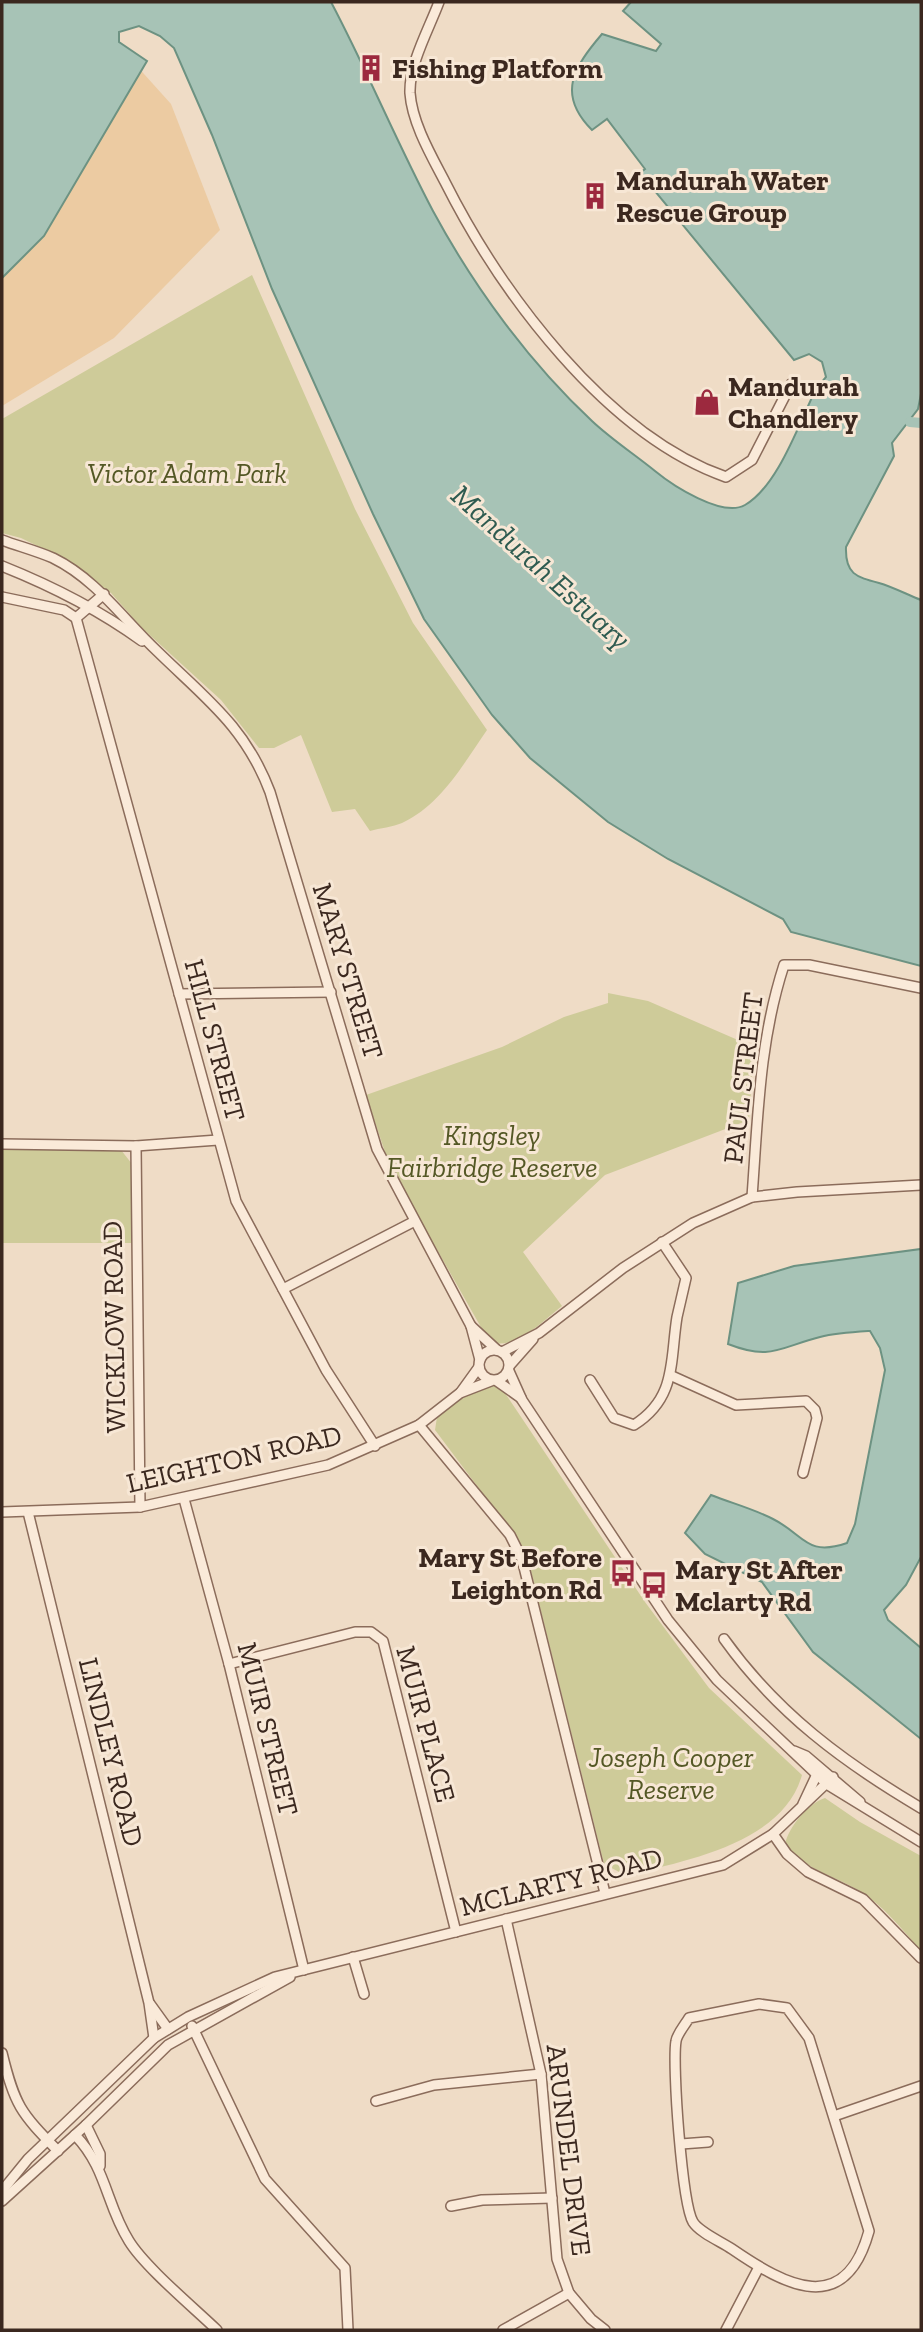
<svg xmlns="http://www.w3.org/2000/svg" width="923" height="2332" font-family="'Zilla Slab',serif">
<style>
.green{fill:#cecb99}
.sand{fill:#eccba2}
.water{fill:#a7c3b6;stroke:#6d9282;stroke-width:2}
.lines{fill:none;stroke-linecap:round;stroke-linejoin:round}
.canal{stroke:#a7c3b6;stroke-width:10}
.minor-casing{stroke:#8b6c5b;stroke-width:12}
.minor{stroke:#faead9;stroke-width:9}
.labels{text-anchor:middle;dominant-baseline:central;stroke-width:6;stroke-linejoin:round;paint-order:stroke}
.poi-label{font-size:28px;font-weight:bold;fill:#3b281f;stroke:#f7e7d5;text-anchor:start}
.park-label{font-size:28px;font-style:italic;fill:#545825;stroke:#f7e7d5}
.street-label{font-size:28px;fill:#3b281f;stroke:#f7e7d5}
.water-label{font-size:30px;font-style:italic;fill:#2e5b50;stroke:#f7e7d5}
</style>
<rect width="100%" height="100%" fill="#efdcc6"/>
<!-- green -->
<g class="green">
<path d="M252,275L355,509L413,623L487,730C464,763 441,805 402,823C393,827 380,828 370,831L355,809L332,812L301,735L274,748H259L221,700L142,628L111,593L54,554L21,538L2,533V419Z"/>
<path d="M608,993L648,1001L754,1047L749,1120L605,1175L523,1252L562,1306C544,1320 519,1347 495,1343L482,1329L390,1167L366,1095L502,1047L564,1017L608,1003Z"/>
<polygon points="2,1148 121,1150 132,1164 131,1243 2,1243"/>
<path d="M487,1384H494L505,1393L645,1602L709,1688L802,1775C783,1842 691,1859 633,1874L621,1873L604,1864L526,1551L435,1430L437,1417L476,1388Z"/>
<path d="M825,1798L860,1822L921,1856V1951C902,1929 883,1905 858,1890C834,1876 802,1868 785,1844C789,1827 808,1803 825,1798Z"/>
</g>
<!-- sand -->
<polygon class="sand" points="135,64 171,104 220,230 114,338 2,406 2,261"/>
<!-- water -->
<g class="water">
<path d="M2,2H331C367,70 397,143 433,211C474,287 529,362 592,421C611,439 634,454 655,471C672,485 722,518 745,505C778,486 799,423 816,389L826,377L822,362L809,354L794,360L640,173L645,169L607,119L592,130C556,94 574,67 602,34L656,51L661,44L623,11L631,2H921V394L918,409L892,443L894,456L846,547C845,574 856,577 879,583C893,587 908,595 921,600V966L791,932L783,919L668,859L608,822L530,758L492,715L424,619L373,514L272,289L212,135L174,48L160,36L139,26L119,32V42L147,61L44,236L2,278Z"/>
<path d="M921,1249V1557L906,1585L884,1610L888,1620L921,1648V1739L813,1652L762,1582L705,1554L685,1533L711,1495C731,1503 754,1509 773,1519C805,1535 806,1557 847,1543L855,1524L885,1370L880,1348L870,1331C854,1332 836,1333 820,1337C780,1347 771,1361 728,1344L738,1283L794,1266Z"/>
</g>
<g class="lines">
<!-- canal -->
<polyline class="canal" points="910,422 921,423"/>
<defs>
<g id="minor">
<path d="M439,2C429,29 409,64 410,93C412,123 432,157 445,182C501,293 606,435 726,477L752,460L791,384"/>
<path d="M2,540C18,546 37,551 53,558C96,579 123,619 157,651C205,698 245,726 270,792L377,1149L471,1326L480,1360"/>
<path d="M2,566C52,586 98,609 142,641"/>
<polyline points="2,597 64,610 76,618 104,594"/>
<polyline points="76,618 236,1201 326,1370 375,1446"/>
<polyline points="179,994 331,992"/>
<polyline points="2,1144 136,1146 218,1140"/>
<polyline points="136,1146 140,1507"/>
<path d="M752,1197C758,1117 759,1042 784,965H809L921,988"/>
<polyline points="283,1289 413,1222"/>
<polyline points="471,1326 497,1350"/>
<circle cx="494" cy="1365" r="15"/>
<polyline points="502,1352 539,1333 623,1268 693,1223 752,1197 797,1192 921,1185"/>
<polyline points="510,1365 533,1339"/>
<polyline points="509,1371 522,1400 668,1620 717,1680 828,1785 921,1842"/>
<polyline points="672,1376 736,1405 806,1401 815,1410 817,1418 803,1473"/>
<path d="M590,1380L614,1418L634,1425C677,1398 670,1360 677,1317C680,1304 683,1291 686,1278L662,1242"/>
<polyline points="497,1381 521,1398"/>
<polyline points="461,1392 479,1367"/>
<polyline points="419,1425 510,1535 522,1559 605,1893"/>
<polyline points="184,1499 229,1664 304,1970"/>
<polyline points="2,1512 140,1507 328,1465 419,1425 460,1393 491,1381"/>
<polyline points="28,1512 149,2003 154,2038"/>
<path d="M724,1639C777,1713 843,1762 921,1808"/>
<polyline points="229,1664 355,1632 371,1632 383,1641 456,1932"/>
<polyline points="794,1751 806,1756 860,1802"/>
<polyline points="803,1804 818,1772"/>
<polyline points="773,1834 787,1854 808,1872 863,1899 921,1958"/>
<polyline points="506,1919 541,2074 557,2259 569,2293 591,2319 605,2330"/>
<polyline points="353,1957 364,1994"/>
<polyline points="150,2004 168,2029"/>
<path d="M759,2004L787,2008L809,2038L869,2231C845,2318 786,2286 732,2249C722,2242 700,2233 693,2222C682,2203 672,2065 676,2041C677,2034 685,2025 689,2018Z"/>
<polyline points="192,2026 265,2179 345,2268 348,2330"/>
<path d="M2,2053C15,2106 20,2112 58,2151"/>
<polyline points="376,2101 434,2085 541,2074"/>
<polyline points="834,2116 921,2086"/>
<polyline points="86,2125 100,2154 100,2166"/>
<path d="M75,2135C107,2168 106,2205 129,2241C145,2267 193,2307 217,2330"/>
<polyline points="681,2144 708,2142"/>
<polyline points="2,2191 28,2159 154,2038 188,2017 275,1977 723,1865 773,1834 833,1777"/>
<polyline points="2,2201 86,2125 168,2045 290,1977"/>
<polyline points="451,2206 482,2200 552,2198"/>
<polyline points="503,2330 569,2293"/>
<polyline points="726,2330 759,2267"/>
</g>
</defs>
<!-- minor casing -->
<use href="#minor" class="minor-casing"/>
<!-- minor -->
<use href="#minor" class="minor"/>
</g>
<!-- icons -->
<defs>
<symbol id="building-bare" viewBox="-9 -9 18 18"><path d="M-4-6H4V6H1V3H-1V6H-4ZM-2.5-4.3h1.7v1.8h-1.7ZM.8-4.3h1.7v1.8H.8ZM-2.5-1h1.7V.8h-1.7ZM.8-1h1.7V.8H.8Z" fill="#9c293e" stroke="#f7e7d5" stroke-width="2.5" paint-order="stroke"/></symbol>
<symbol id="shop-bare" viewBox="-9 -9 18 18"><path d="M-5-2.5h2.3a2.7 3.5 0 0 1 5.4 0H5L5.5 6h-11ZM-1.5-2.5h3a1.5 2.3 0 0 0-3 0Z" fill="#9c293e" stroke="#f7e7d5" stroke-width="2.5" paint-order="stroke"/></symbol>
<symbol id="bus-bare" viewBox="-9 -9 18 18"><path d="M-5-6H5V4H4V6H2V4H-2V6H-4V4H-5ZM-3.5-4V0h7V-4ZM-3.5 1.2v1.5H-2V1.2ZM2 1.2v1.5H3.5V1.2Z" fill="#9c293e" stroke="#f7e7d5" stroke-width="2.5" paint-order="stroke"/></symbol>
</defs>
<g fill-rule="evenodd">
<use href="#building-bare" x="352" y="49" width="38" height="38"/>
<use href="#building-bare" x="576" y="177" width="38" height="38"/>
<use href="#shop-bare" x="688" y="383" width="38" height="38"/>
<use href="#bus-bare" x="604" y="1554" width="38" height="38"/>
<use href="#bus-bare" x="635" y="1566" width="38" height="38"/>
</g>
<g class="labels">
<!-- poi labels -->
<g class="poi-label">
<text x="392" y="68">Fishing Platform</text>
<text x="616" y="180">Mandurah Water<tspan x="616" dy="32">Rescue Group</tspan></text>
<text x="728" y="386">Mandurah<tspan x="728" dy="32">Chandlery</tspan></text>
<text x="602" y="1557" text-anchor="end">Mary St Before<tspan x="602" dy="32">Leighton Rd</tspan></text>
<text x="675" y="1569">Mary St After<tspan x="675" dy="32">Mclarty Rd</tspan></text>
</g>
<!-- park labels -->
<g class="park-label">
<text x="187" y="473">Victor Adam Park</text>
<text x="492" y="1135">Kingsley<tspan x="492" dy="32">Fairbridge Reserve</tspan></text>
<text x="671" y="1757">Joseph Cooper<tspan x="671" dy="32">Reserve</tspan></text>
</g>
<!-- street labels -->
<g class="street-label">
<text transform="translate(348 971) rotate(73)">MARY STREET</text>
<text transform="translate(215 1040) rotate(75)">HILL STREET</text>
<text transform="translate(743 1078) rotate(-83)">PAUL STREET</text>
<text transform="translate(114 1327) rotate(-91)">WICKLOW ROAD</text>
<text transform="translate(234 1459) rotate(-13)">LEIGHTON ROAD</text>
<text transform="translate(426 1724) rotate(75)">MUIR PLACE</text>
<text transform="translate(268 1729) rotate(76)">MUIR STREET</text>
<text transform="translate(111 1752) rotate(76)">LINDLEY ROAD</text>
<text transform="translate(561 1882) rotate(-14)">MCLARTY ROAD</text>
<text transform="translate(569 2150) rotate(83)">ARUNDEL DRIVE</text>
</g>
<!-- water labels -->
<g class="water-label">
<text transform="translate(541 567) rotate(42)">Mandurah Estuary</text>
</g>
</g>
<!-- border -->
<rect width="923" height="2332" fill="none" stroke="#3b281f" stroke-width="7"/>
</svg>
